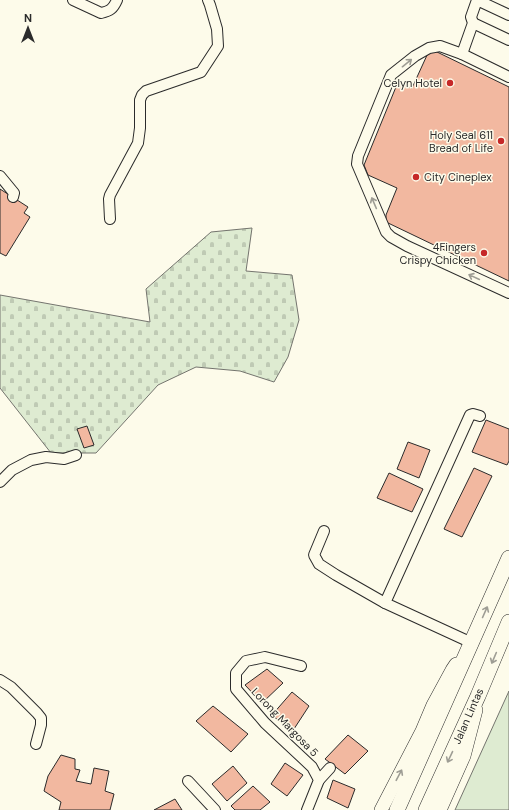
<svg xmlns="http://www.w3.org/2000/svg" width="509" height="810" font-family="'DM Sans',sans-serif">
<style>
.grass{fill:#deebd1;stroke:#74746e}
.cemetery{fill:url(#cemetery-stones);stroke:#74746e}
.building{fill:#f2b8a0;stroke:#2b2b2b}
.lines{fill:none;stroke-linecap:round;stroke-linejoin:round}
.minor-casing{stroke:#2b2b2b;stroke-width:12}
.major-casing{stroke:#2b2b2b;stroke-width:14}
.highway-casing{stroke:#2b2b2b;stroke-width:16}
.minor{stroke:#fdfbea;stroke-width:10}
.major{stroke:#fdfbea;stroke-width:13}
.highway{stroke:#fdfbea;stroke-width:15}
.oneway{stroke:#9e9d94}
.poi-dot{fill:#c62828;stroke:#fdfbea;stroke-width:1.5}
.labels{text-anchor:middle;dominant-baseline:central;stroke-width:3;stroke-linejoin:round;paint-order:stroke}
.poi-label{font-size:11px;fill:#2b2b2b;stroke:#fdfbea;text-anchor:end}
.street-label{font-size:11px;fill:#2b2b2b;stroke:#fdfbea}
</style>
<defs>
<pattern id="cemetery-stones" width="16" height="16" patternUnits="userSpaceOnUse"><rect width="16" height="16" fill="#deebd1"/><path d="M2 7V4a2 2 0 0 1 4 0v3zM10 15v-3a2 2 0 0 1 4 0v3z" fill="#bfcab4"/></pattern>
</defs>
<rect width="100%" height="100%" fill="#fdfbea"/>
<!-- grass -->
<polygon class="grass" points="509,691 509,810 455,810"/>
<!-- cemetery -->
<polygon class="cemetery" points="252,228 246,271 292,275 299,320 288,357 274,382 240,371 196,367 158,385 96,453 51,453 0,388 0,295 150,322 146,289 211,232"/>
<!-- building -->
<g class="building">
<polygon points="435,51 509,87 509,281 386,222 386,215 397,188 368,175 364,165 398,82 412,88 428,53"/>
<polygon points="0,189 28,207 24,213 30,217 6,256 0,253"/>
<polygon points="486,420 509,429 509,461 507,465 472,452"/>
<polygon points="87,426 94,445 84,448 77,429"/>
<polygon points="408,442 430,450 419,478 397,469"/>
<polygon points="474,468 492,476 462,537 444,529"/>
<polygon points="389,473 423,489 412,512 377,498"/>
<polygon points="267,669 283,683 262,703 245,685"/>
<polygon points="292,692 309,706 292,732 272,715"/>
<polygon points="213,706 248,734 231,752 196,721"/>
<polygon points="348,735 368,751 345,774 325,759"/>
<polygon points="61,755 75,759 75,769 80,770 76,781 91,784 94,768 109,771 105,791 114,794 110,810 59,810 61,802 44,791 48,776"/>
<polygon points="285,763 303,775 287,796 271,784"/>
<polygon points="233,766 247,783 227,801 212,784"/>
<polygon points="333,780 355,789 348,808 327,798"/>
<polygon points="253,786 270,802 260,810 235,810 231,806"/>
<polygon points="175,799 182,810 154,810"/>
</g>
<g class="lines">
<defs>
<g id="minor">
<path d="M73,0L101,13C110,11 113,9 117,0"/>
<polyline points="473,23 509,40"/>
<polyline points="462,54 473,23 471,17 477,0 509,15"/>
<polyline points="509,77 462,54 440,46 429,48 415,56 391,75 358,156 357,164 386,232 391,237 407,246 509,293"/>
<polyline points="0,176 14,193 13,197"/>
<polyline points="110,219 109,199 110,195 138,143 140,128 140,100 142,95 146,91 201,72 218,46 217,29 210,5 208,0"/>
<polyline points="0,482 12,470 31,460 46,457 64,459 76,455"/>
<polyline points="324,531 314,555 319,564 336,575 385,603"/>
<polyline points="472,643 385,603 470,415 473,414 480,416"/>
<polyline points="301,666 265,657 246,661 236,673 236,689 265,723 312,767 319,780 307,810"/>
<polyline points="0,680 11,687 37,713 41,718 41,725 36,744"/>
<polyline points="319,780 330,768"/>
<polyline points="188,781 215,810"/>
</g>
<g id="major">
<polyline points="381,810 422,731 433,705 452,670 456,664"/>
<polyline points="440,810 464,756 476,710"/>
</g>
<g id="highway">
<polyline points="397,810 509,558"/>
<polyline points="426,810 478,696 509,622"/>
</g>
</defs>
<!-- minor casing -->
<use href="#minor" class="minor-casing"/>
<!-- major casing -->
<use href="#major" class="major-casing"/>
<!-- highway casing -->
<use href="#highway" class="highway-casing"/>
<!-- minor -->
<use href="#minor" class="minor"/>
<!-- major -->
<use href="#major" class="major"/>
<!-- highway -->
<use href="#highway" class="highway"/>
</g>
<!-- one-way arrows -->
<defs><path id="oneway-shaft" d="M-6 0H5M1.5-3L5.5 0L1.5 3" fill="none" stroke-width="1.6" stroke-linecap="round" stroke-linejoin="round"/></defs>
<g class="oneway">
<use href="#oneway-shaft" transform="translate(407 63) rotate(-39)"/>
<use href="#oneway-shaft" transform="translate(374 203) rotate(-113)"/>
<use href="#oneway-shaft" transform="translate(474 277) rotate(-155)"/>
<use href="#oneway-shaft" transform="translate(485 612) rotate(-66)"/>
<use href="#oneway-shaft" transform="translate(494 658) rotate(113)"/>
<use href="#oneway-shaft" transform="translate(450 757) rotate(115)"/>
<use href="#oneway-shaft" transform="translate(399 775) rotate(-62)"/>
</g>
<!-- markers -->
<g class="poi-dot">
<circle cx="450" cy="83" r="4"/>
<circle cx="501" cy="141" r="4"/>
<circle cx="416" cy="177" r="4"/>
<circle cx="484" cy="253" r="4"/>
</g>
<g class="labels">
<!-- poi labels -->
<g class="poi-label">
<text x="442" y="83">Celyn Hotel</text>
<text x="493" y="135">Holy Seal 611<tspan x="493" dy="13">Bread of Life</tspan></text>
<text x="424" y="177" text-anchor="start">City Cineplex</text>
<text x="476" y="247">4Fingers<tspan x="476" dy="13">Crispy Chicken</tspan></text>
</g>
<!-- street labels -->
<g class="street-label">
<text transform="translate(468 716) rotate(-66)">Jalan Lintas</text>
<text transform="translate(285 722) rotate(46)">Lorong Margosa 5</text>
</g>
</g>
<!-- north arrow -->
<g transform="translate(28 28)" stroke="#fdfbea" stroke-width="3" paint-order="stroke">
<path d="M0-3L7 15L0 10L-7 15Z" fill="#2b2b2b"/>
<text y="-6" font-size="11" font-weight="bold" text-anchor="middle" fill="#2b2b2b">N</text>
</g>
</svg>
